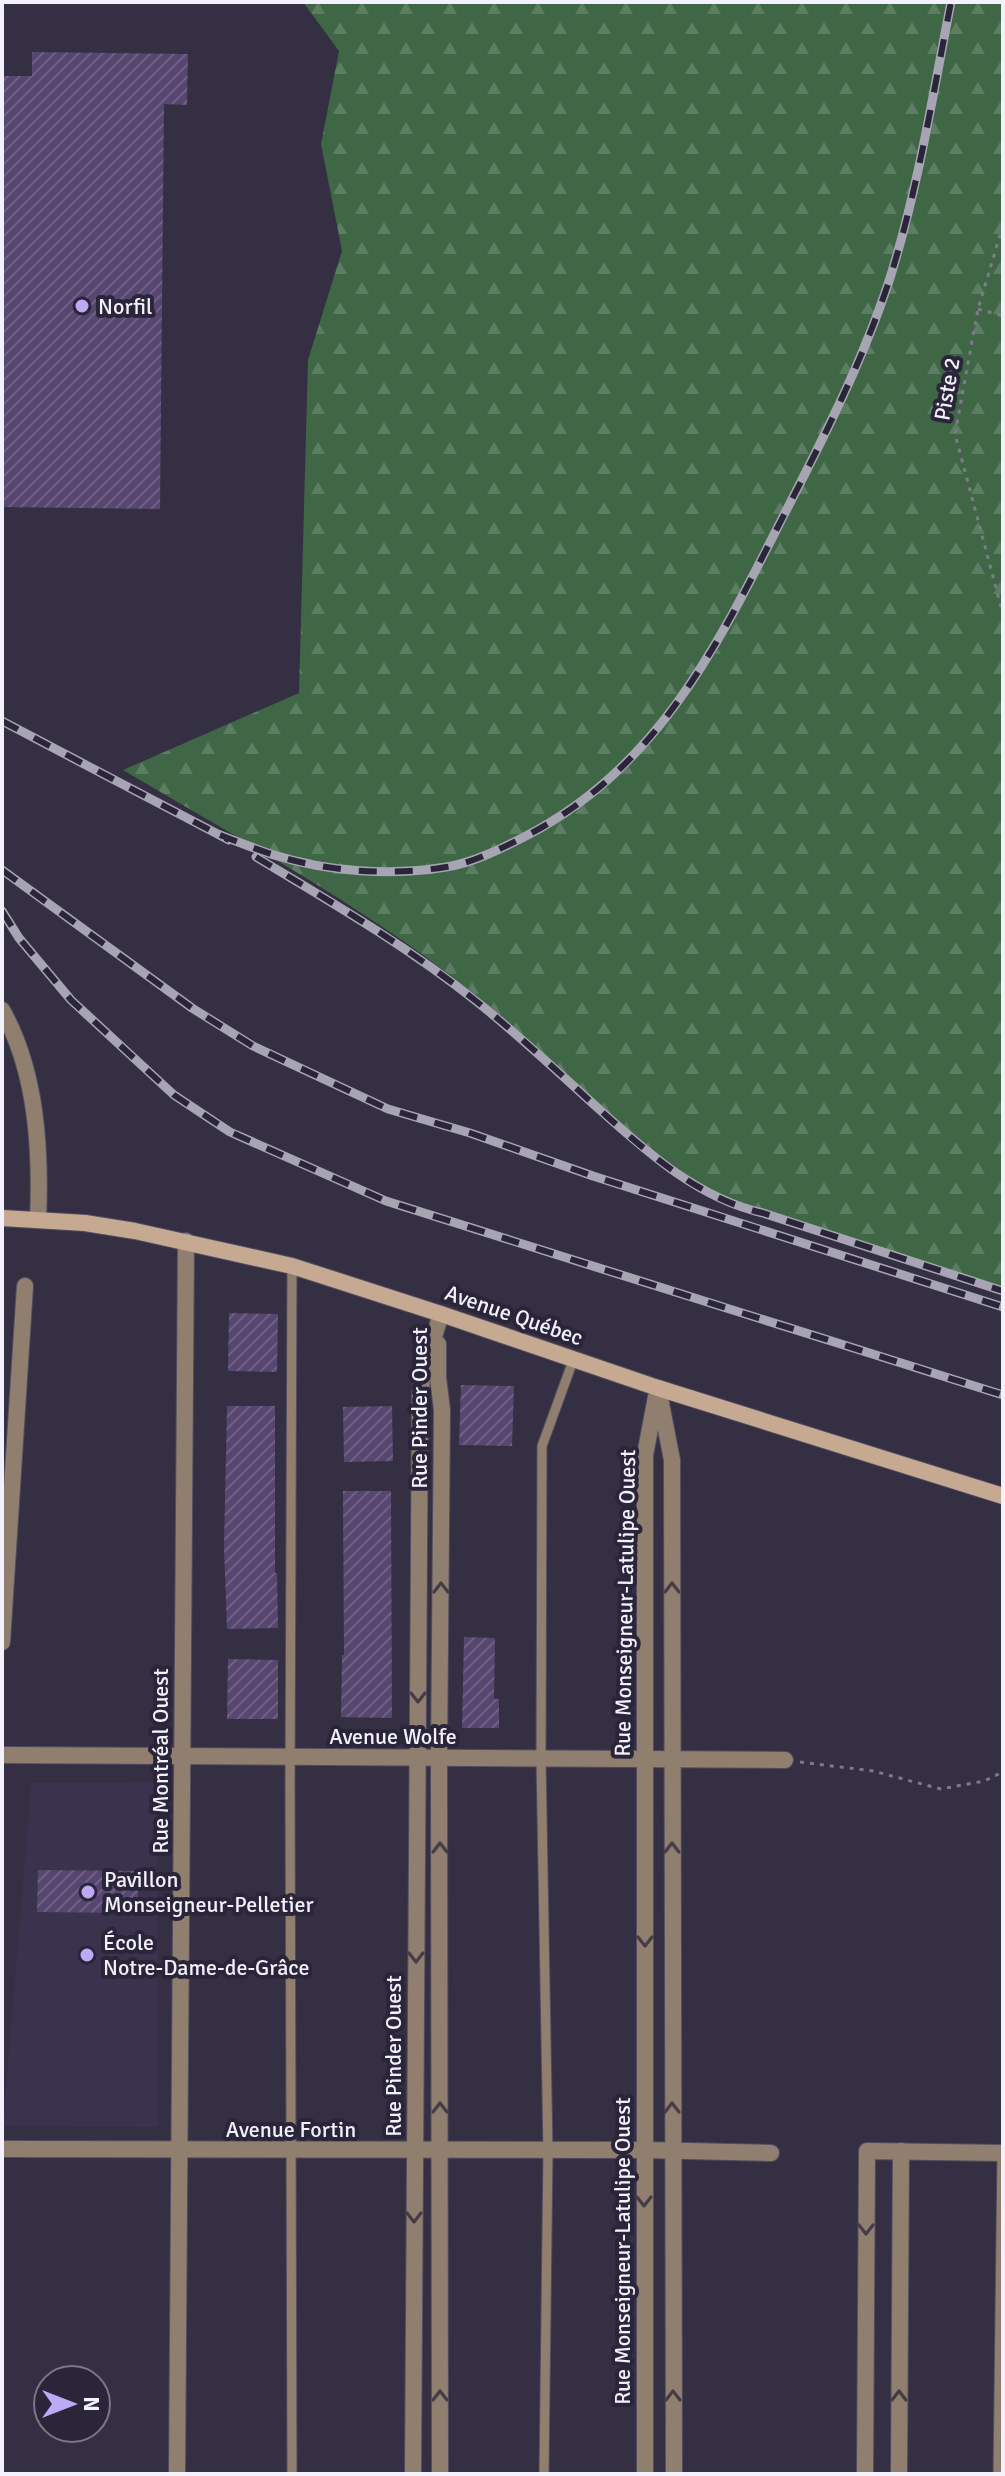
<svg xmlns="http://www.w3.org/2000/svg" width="1005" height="2476" font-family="Signika,sans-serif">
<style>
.built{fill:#3b334e}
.forest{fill:url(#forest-firs)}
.building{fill:url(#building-hatch)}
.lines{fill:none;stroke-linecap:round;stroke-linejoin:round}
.service-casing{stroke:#534e61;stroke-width:11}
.minor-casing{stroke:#534e61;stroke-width:18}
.secondary-casing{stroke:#534e61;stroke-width:18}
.path{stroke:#7e7a8b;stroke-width:3;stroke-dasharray:4 6;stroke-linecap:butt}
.service{stroke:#907f6f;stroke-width:9}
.minor{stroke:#907f6f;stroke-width:16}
.secondary{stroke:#c6a991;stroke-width:16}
.rail-casing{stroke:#a7a4b3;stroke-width:9}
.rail{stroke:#2a2539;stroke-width:6;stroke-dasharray:18;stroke-linecap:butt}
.oneway{stroke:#443c46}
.poi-dot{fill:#bcaaf6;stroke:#2a2539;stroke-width:3}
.labels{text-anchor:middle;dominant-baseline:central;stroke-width:8;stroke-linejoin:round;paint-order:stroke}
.poi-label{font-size:22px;fill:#f4f1fe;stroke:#2a2539;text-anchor:start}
.street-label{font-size:22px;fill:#f4f1fe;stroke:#2a2539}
</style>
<defs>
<pattern id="forest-firs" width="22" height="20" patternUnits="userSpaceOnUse" patternTransform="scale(2)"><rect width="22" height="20" fill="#3f6746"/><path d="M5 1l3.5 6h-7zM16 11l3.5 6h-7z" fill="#5b7d62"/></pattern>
<pattern id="building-hatch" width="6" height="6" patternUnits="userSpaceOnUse" patternTransform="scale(2)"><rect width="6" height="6" fill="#564670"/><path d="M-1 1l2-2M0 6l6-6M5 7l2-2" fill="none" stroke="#6f6185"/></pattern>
</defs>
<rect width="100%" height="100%" fill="#342f43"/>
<!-- built -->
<polygon class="built" points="157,1782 158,2127 3,2126 31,1783"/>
<!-- forest -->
<path class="forest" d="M303,2H1003V1287L731,1200C717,1193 702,1186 689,1176C612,1123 548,1053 476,995C367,908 243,841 123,770L299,693L308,360L342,251L321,144L339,51Z"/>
<!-- building -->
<g class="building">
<polygon points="32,52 188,54 187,105 164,104 160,509 2,507 2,76 32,76"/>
<polygon points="229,1313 278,1314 277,1372 228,1371"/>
<polygon points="461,1385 514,1386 512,1446 459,1445"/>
<polygon points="227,1406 275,1406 275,1573 277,1573 278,1628 227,1629 224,1548"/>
<polygon points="392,1406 393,1461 344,1462 343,1407"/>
<polygon points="343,1491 391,1491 392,1718 341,1717 342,1655 344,1655"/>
<polygon points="464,1637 495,1638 494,1699 499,1699 499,1728 462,1728"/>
<polygon points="228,1659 278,1660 278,1719 227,1719"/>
<polygon points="38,1870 138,1871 138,1913 37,1912"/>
</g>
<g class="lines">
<defs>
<g id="service">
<polyline points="292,1266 290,1783 292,2474"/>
<polyline points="544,2474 548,2152 541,1759 542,1446 574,1358"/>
<polyline points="998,2474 1002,2153"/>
</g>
<g id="minor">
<path d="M2,1010C37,1072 41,1151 38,1220"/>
<polyline points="438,1344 438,1377 442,1410 439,1758 440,2474"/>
<polyline points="658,1388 672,1460 674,2474"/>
<polyline points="2,1642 25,1286"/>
<polyline points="2,1755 785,1760"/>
<polyline points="2,2149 644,2150 771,2153"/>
<polyline points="177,2474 186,1241"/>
<polyline points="413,2474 420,1395 423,1372 441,1314"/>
<polyline points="645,2474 645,1455 656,1397"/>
<polyline points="865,2474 867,2151 1003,2153"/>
<polyline points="899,2474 901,2151"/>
</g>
<polyline id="secondary" points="2,1218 85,1223 135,1231 292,1266 441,1314 658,1388 1003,1496"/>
</defs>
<!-- service casing -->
<use href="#service" class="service-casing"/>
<!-- minor casing -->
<use href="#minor" class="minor-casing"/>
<!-- secondary casing -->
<use href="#secondary" class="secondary-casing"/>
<!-- path -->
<g class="path">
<polyline points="1003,225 978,309 955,434 1003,614"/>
<polyline points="978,309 1003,316"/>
<polyline points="800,1762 873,1771 941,1789 984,1781 1003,1772"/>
</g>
<!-- service -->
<use href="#service" class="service"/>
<!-- minor -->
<use href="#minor" class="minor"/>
<!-- secondary -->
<use href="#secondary" class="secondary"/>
<defs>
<g id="rail">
<polyline points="2,721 229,840"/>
<path d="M220,835C238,842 256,849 274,855C328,872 391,876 446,867C473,863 500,849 524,837C662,767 721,638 788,507C826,433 864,358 890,278C918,189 933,94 951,2"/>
<path d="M256,857C331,902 407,946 476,1001C519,1035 559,1073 600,1110C647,1152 699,1199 763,1213L1003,1291"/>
<polyline points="2,870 192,1008 253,1046 388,1109 470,1133 593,1176 1003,1307"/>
<polyline points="2,911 19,938 71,1000 174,1095 230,1132 386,1201 1003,1395"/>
</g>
</defs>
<!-- rail casing -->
<use href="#rail" class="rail-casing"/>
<!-- rail -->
<use href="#rail" class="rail"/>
</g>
<!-- one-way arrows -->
<defs><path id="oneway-chevron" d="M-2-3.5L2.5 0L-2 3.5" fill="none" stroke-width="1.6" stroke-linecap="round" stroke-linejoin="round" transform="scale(2)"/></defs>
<g class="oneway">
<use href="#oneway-chevron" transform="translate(441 1588) rotate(-90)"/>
<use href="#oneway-chevron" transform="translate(672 1588) rotate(-90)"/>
<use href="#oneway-chevron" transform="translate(418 1697) rotate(90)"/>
<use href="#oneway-chevron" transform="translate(440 1848) rotate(-90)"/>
<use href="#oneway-chevron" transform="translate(672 1848) rotate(-90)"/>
<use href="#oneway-chevron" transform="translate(645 1941) rotate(90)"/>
<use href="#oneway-chevron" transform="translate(416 1957) rotate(90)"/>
<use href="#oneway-chevron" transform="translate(440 2108) rotate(-90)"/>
<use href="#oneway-chevron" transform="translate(672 2108) rotate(-90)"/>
<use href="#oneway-chevron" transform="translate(644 2201) rotate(90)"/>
<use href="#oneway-chevron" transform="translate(414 2217) rotate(90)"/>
<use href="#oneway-chevron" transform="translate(866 2229) rotate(90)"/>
<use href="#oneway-chevron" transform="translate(440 2396) rotate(-90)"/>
<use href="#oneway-chevron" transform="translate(673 2396) rotate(-90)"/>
<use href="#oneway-chevron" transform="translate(899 2396) rotate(-90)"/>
</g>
<!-- markers -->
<g class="poi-dot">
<circle cx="82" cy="306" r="8"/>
<circle cx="88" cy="1892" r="8"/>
<circle cx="87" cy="1955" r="8"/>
</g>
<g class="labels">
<!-- poi labels -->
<g class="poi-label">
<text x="98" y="306">Norfil</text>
<text x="104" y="1879">Pavillon<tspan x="104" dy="25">Monseigneur-Pelletier</tspan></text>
<text x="103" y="1942">École<tspan x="103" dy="25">Notre-Dame-de-Grâce</tspan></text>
</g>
<!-- street labels -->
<g class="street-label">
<text transform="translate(947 389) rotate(-80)">Piste 2</text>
<text transform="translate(514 1315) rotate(19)">Avenue Québec</text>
<text transform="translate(419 1408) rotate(-90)">Rue Pinder Ouest</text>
<text transform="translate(625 1603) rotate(-89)">Rue Monseigneur-Latulipe Ouest</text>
<text x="393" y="1736">Avenue Wolfe</text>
<text transform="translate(160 1761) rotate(-90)">Rue Montréal Ouest</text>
<text transform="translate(393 2056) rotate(-90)">Rue Pinder Ouest</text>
<text x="291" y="2129">Avenue Fortin</text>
<text transform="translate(622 2251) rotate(-90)">Rue Monseigneur-Latulipe Ouest</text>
</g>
</g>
<!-- border -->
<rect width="1005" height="2476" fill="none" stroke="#f4f1fe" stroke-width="8"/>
<!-- north arrow -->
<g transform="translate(72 2404) rotate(90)"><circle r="38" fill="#2a2539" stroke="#7b7788" stroke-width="2"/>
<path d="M0-6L14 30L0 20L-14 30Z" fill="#bcaaf6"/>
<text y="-12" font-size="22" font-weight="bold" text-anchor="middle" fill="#f4f1fe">N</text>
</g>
</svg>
